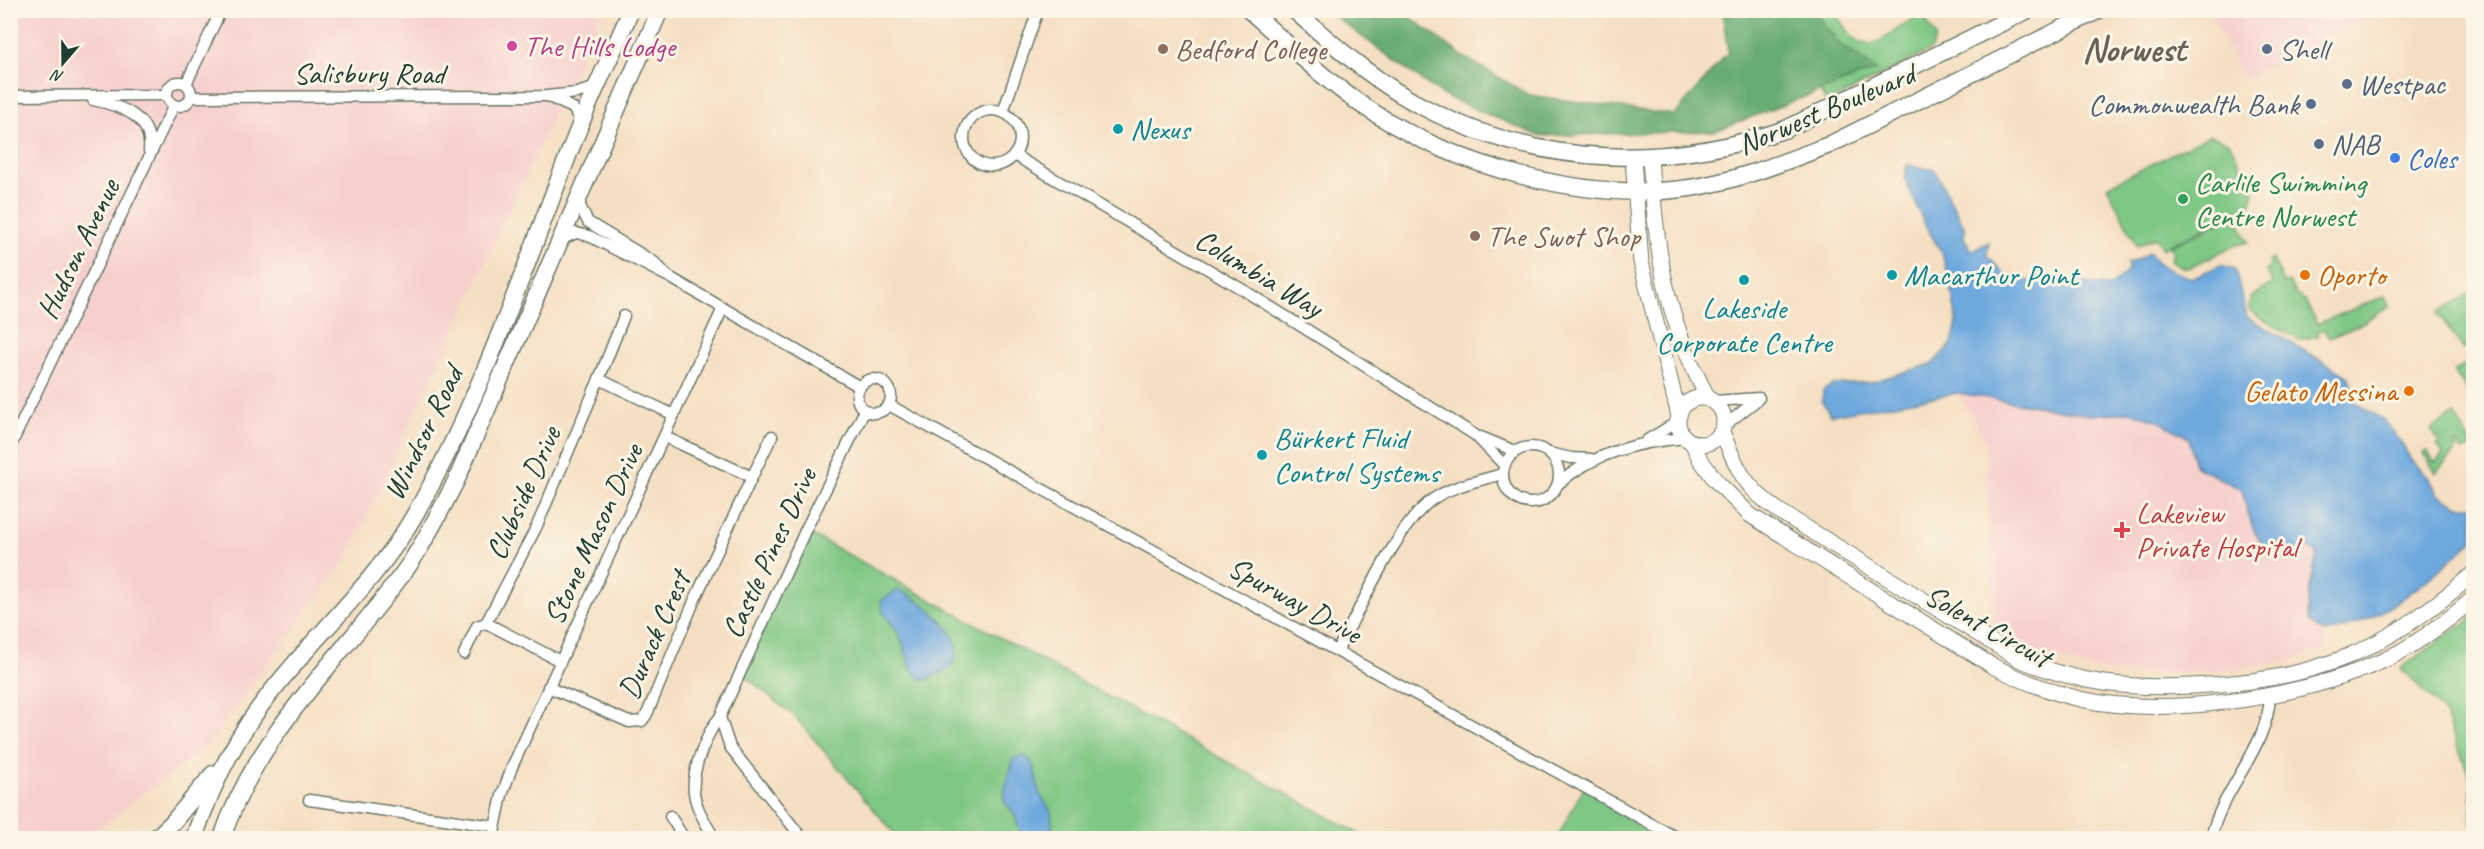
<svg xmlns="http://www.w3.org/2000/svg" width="2484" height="849" font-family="Caveat,sans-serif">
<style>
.built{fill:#f7d0cd}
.green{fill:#7fc784;stroke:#4f825c;stroke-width:1.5}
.forest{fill:#67ac72;stroke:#437453;stroke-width:1.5}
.water{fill:#6da8de;stroke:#467289;stroke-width:1.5}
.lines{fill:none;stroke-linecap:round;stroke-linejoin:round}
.street-casing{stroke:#6a7666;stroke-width:13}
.secondary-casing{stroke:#6a7666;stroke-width:17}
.primary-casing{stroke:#6a7666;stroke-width:19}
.street{stroke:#fff;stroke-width:10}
.secondary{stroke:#fff;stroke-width:15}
.primary{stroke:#fff;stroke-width:16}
.hotel-dot{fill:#d1479c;stroke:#fcf5e5;stroke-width:2}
.education-dot{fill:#8d6e63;stroke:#fcf5e5;stroke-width:2}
.service-dot{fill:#5c6f8a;stroke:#fcf5e5;stroke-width:2}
.culture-dot{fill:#0f9aa8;stroke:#fcf5e5;stroke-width:2}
.shop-dot{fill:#3f7fe0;stroke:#fcf5e5;stroke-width:2}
.leisure-dot{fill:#2e9e5b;stroke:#fcf5e5;stroke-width:2}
.food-dot{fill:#e8710a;stroke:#fcf5e5;stroke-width:2}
.health-dot{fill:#e0444e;stroke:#fcf5e5;stroke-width:2}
.labels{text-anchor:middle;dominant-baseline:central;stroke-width:6;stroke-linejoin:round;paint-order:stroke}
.hotel-label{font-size:30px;fill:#b23c85;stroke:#fcf5e5;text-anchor:start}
.education-label{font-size:30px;fill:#785e54;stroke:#fcf5e5;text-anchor:start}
.service-label{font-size:30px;fill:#4e5e75;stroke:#fcf5e5;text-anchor:start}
.street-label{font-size:30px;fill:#1f3d34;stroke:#fcf5e5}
.culture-label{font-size:30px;fill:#0d838f;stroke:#fcf5e5;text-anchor:start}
.shop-label{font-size:30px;fill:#366cbe;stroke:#fcf5e5;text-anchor:start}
.leisure-label{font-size:30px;fill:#27864d;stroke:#fcf5e5;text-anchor:start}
.food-label{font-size:30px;fill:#c56008;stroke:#fcf5e5;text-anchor:start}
.health-label{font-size:30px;fill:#be3a42;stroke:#fcf5e5;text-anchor:start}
.district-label{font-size:36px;font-weight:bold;fill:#686256;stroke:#fcf5e5}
</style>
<rect width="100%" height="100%" fill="#fcf5e5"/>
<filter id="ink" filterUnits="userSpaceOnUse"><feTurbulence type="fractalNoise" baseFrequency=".0167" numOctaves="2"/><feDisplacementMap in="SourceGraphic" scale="12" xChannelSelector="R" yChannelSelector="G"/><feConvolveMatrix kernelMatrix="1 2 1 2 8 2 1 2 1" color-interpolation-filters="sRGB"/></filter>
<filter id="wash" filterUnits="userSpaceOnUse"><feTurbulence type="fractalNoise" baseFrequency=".008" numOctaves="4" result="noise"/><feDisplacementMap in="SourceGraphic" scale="24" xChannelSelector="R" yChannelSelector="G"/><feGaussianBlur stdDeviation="1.35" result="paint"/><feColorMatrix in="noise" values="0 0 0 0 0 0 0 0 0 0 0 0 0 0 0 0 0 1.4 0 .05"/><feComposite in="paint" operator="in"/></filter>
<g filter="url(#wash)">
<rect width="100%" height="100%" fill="#f5dfc3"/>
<!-- built -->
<g class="built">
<polygon points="10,11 602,11 348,557 207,746 107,822 77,838 11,838"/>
<polygon points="2210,11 2363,11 2367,19 2243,79"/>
<polygon points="1958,393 2090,415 2130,412 2157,420 2189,438 2194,465 2242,490 2248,517 2317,553 2314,561 2309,621 2325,633 2325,649 2284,662 2218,671 2120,674 2081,666 2035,651 1995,627 1985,440"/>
</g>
<!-- green -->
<g class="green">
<path d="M1773,11H1835C1866,71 1881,35 1922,14L1936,37L1931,50L1827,103Z"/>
<polygon points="2210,135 2229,142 2254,192 2250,206 2162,249 2156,237 2137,246 2107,186"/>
<polygon points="2236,215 2248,242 2233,246 2189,268 2182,267 2170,260 2173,252 2169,247"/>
<polygon points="2273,259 2284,283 2289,282 2296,295 2305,300 2317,324 2385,296 2390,306 2355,327 2329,338 2324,329 2317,332 2319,336 2298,340 2255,315 2250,309 2251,297 2273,283 2266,271 2271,265 2269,261"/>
<polygon points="2473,291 2473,343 2463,349 2438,313"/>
<polygon points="2465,364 2473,377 2473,401 2454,371"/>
<polygon points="2454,414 2473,447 2462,451 2457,443 2454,445 2457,449 2436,473 2423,453 2427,451 2435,463 2443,454 2437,445 2440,442 2431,430"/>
<polygon points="805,531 1367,838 898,838 795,717 740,672"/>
<polygon points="2473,617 2474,838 2472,838 2471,780 2443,711 2401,668"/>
<polygon points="1584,787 1671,838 1557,838"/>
</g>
<!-- forest -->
<polygon class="forest" points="1327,11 1402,11 1464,57 1529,95 1675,115 1728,52 1722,11 1814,11 1838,43 1876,70 1715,131 1539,136 1442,95"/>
<!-- water -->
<g class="water">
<path d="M1907,165L1935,170L1965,229L1964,238L1972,251L1989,242L1987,255L2009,280L2089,283L2110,287L2129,270L2127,264L2150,253C2159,268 2174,272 2191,278L2221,265L2235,269L2247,317L2349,377L2355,403L2384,420L2400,441L2411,460L2428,477L2439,495L2459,506H2473V540C2427,581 2388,619 2325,633L2309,622L2308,599L2317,553L2307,547L2302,555C2257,562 2251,525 2242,490L2194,465L2189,438L2157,420L2130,412L2090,415L1958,393L1831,415L1822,402L1823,391L1832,385L1871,382L1932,364L1952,344L1957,322L1950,281L1942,253L1924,223L1905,179Z"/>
<path d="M897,590C916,594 957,629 957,650C957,657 953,662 950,668L926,680L918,677L912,670L899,634L883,612L881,601Z"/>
<path d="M1021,755L1028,758L1034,767L1039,793L1051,811L1053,838H1025C1014,825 1021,818 1005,803C1002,788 1011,775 1013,759Z"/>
</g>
</g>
<g filter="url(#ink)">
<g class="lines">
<defs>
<g id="street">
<circle cx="179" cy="94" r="12"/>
<polyline points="186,84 221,10"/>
<polyline points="10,96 167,95"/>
<polyline points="191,97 547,96 577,93 597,87"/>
<polyline points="551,98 573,108 581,123"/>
<path d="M93,100C122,106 153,117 149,151"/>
<circle cx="992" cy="138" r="28"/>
<polyline points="1003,112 1038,10"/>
<polyline points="1014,155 1245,291 1475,435 1504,465"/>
<polyline points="577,200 588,222 654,262 666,274"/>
<polyline points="560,240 576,233 589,236 671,278 860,387"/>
<polyline points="599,379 624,316"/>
<circle cx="874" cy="396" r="17"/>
<polyline points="1714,401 1759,398"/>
<polyline points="889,405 1677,838"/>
<polyline points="1724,426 1757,400"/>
<polyline points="1481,437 1515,451"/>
<polyline points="1647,440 1679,421"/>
<circle cx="1531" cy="475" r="28"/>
<polyline points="10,447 174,105"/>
<polyline points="1549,453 1571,458 1591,459"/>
<polyline points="752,477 772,436"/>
<path d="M1558,484C1595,452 1638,442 1686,438"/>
<polyline points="486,623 536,528 599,379 674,415"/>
<path d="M1337,651C1360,610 1397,524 1433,499C1454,485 1479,481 1502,474"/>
<polyline points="464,654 477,626 486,623 560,661"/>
<polyline points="548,687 629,722 642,721 647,714 695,599 752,477 665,437"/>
<polyline points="720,717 730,747 802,838"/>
<polyline points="309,800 494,826"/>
<polyline points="670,816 684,838"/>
<polyline points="493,838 502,795 512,767 723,308"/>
<path d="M714,838C694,803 686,790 702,750C707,738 711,727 720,717L805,531L865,410"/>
<path d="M2211,838C2222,787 2268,749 2270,696"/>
</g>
<g id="secondary">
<path d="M1650,157C1656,250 1664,315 1708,398"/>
<polyline points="1633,159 1641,262 1679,416"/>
<circle cx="1701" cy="421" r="23"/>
<path d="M1722,432C1737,469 1745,488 1779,511L2019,659C2079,684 2129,689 2193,686C2315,680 2381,654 2474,573"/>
<path d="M1692,442L1700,459L1716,481L1750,515L1991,665C2020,680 2049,692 2080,699C2167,718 2299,698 2380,662C2414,647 2445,623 2474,598"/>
</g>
<g id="primary">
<path d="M1249,10C1288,44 1325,81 1368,109C1456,167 1585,203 1690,188C1737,181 1784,162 1829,145L2099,10"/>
<path d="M1294,10C1336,47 1378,85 1429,110C1543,167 1666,170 1786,129L2028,10"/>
<polyline points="156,838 173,822 213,774"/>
<path d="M194,838C210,790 231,745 262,704C310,639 373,587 414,516C485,393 528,254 581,123C596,85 615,48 631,10"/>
<path d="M222,838C258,730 344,656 409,565C427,538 441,510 456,481L660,10"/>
</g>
</defs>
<!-- street casing -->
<use href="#street" class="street-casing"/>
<!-- secondary casing -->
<use href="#secondary" class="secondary-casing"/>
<!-- primary casing -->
<use href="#primary" class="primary-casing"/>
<!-- street -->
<use href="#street" class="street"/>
<!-- secondary -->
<use href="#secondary" class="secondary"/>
<!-- primary -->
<use href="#primary" class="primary"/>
</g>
</g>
<!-- markers -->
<circle class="hotel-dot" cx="512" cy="46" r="6"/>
<g class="education-dot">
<circle cx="1163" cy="49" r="6"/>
<circle cx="1475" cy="236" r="6"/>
</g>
<g class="service-dot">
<circle cx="2267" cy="49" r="6"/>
<circle cx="2347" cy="84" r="6"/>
<circle cx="2311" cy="104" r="6"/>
<circle cx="2319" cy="144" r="6"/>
</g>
<g class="culture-dot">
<circle cx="1118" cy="129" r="6"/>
<circle cx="1892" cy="275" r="6"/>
<circle cx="1744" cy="280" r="6"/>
<circle cx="1262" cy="455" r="6"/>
</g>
<circle class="shop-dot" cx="2395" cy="158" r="6"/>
<circle class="leisure-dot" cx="2183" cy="199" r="6"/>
<g class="food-dot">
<circle cx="2305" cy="275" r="6"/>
<circle cx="2409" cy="391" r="6"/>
</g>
<path class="health-dot" d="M2119 521h6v6h6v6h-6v6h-6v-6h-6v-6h6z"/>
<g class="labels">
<!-- hotel labels -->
<g class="hotel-label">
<text x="524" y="46">The Hills Lodge</text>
</g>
<!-- education labels -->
<g class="education-label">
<text x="1175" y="49">Bedford College</text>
<text x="1487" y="236">The Swot Shop</text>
</g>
<!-- service labels -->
<g class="service-label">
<text x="2279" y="49">Shell</text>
<text x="2359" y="84">Westpac</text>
<text x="2299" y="104" text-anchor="end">Commonwealth Bank</text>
<text x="2331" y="144">NAB</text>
</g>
<!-- street labels -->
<g class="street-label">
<text x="369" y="73">Salisbury Road</text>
<text transform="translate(1826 109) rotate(-23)">Norwest Boulevard</text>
<text transform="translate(78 249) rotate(-64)">Hudson Avenue</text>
<text transform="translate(1259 273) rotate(31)">Columbia Way</text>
<text transform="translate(423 433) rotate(-64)">Windsor Road</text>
<text transform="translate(523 493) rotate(-66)">Clubside Drive</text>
<text transform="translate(593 534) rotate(-65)">Stone Mason Drive</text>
<text transform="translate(769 553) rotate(-65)">Castle Pines Drive</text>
<text transform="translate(1295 600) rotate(29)">Spurway Drive</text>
<text transform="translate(1988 626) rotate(29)">Solent Circuit</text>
<text transform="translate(654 635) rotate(-66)">Durack Crest</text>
</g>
<!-- culture labels -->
<g class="culture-label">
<text x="1130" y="129">Nexus</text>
<text x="1904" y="275">Macarthur Point</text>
<text x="1744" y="308" text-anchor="middle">Lakeside<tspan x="1744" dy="34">Corporate Centre</tspan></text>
<text x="1274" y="438">Bürkert Fluid<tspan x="1274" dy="34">Control Systems</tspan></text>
</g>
<!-- shop labels -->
<g class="shop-label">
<text x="2407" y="158">Coles</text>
</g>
<!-- leisure labels -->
<g class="leisure-label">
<text x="2195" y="182">Carlile Swimming<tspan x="2195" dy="34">Centre Norwest</tspan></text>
</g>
<!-- food labels -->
<g class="food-label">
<text x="2317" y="275">Oporto</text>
<text x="2397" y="391" text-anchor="end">Gelato Messina</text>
</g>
<!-- health labels -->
<g class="health-label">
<text x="2136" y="513">Lakeview<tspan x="2136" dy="34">Private Hospital</tspan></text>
</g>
<!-- district labels -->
<g class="district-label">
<text x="2134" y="49">Norwest</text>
</g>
</g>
<!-- margin -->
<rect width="2484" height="849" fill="none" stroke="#fcf5e5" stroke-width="36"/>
<!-- north arrow -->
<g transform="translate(63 63) rotate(200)" stroke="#fcf5e5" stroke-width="4.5" paint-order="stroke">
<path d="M0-4.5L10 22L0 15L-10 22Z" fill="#1f3d34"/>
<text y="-9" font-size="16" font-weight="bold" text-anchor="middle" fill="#1f3d34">N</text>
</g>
</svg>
